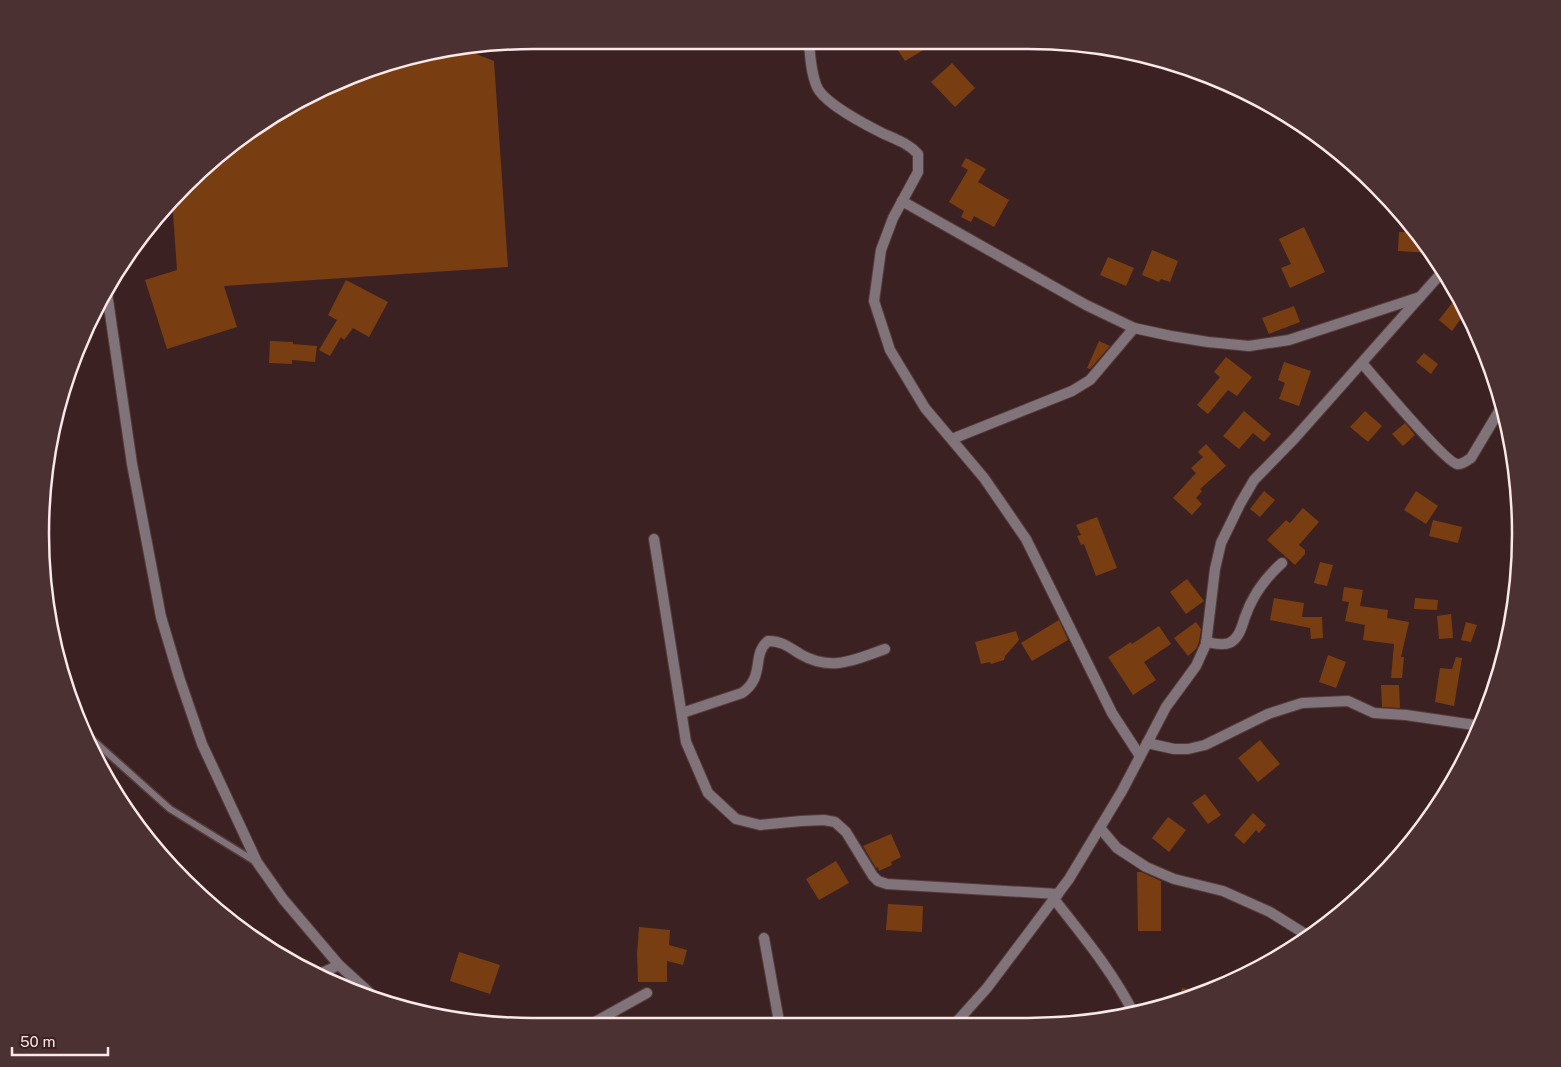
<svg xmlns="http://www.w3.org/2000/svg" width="1561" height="1067" font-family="'Public Sans',sans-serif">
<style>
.building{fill:#793d12}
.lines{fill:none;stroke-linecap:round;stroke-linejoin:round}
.service-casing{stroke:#573d3e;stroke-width:9}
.minor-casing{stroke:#573d3e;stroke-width:12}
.tertiary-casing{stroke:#573d3e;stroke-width:12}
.service{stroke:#80747a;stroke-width:6}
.minor{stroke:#80747a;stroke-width:10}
.tertiary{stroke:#80747a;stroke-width:10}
.rim{fill:none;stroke:#fae7e7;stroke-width:2.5}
</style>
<rect width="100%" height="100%" fill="#3c2122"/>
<!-- building -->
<g class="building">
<polygon points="904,41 919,41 925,49 905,61 895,46"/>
<polygon points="458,47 494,61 508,267 224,286 237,327 167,349 145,280 177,270 172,199 185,184 259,123 375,66"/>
<polygon points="952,63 975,88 955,107 931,82"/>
<polygon points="966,158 986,169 978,182 1009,200 994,227 974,216 971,222 961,217 964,211 949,202 968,170 961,166"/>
<polygon points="1304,227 1325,272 1290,288 1281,268 1291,264 1279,239"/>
<polygon points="1399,232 1416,232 1432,253 1398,251"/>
<polygon points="1152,250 1178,261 1170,282 1161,279 1159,282 1142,275"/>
<polygon points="1108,257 1134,268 1126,286 1100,275"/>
<polygon points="346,280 388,302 369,337 353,328 344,340 341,337 330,356 319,350 337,320 328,315"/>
<polygon points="1452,303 1465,313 1452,331 1439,320"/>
<polygon points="1294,306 1300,322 1269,334 1262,318"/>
<polygon points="270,341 293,342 293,344 317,346 315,362 292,360 292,364 269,363"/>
<polygon points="1099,341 1110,346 1090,369 1087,368"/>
<polygon points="1424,353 1438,364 1431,374 1416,362"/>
<polygon points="1226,357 1252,377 1237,396 1228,390 1208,414 1197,405 1220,377 1214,372"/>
<polygon points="1284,362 1311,371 1299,406 1279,399 1285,383 1278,380"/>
<polygon points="1244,411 1271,434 1264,442 1253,433 1239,449 1223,436"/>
<polygon points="1365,411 1382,426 1368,442 1350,427"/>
<polygon points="1405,423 1415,435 1403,446 1392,434"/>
<polygon points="1206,444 1226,466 1200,489 1202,491 1196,498 1202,504 1192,515 1173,498 1196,473 1191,468 1203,457 1198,452"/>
<polygon points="1264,491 1275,500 1260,517 1250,509"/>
<polygon points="1416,491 1438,506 1426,524 1404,510"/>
<polygon points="1303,508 1319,522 1299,545 1305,550 1305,554 1295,565 1267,540 1286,520 1290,523"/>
<polygon points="1097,517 1117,568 1096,576 1084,544 1081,545 1077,536 1081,535 1076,525"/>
<polygon points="1433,520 1462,527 1458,543 1429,536"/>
<polygon points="1320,562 1333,565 1327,586 1314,583"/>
<polygon points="1187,579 1204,601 1186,614 1170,592"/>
<polygon points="1344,587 1363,590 1360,606 1388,610 1387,618 1409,622 1401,657 1404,657 1402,678 1391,678 1394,644 1363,640 1365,625 1345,621 1349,602 1342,601"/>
<polygon points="1274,598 1304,603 1302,617 1322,617 1323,638 1311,639 1310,628 1270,620"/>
<polygon points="1415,598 1438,600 1437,610 1414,609"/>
<polygon points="1451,614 1453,638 1439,639 1437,616"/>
<polygon points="1059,620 1068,640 1032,661 1021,643"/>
<polygon points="1196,622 1201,629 1199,642 1196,649 1188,656 1174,638"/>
<polygon points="1466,622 1477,625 1471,642 1461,640"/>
<polygon points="1159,626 1171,644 1144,662 1156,680 1133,695 1108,657 1131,642 1132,644"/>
<polygon points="1016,631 1019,640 1005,656 1004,660 991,664 990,662 981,664 975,642"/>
<polygon points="1328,655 1346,662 1336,688 1319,682"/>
<polygon points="1456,657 1462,658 1454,706 1435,702 1440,668 1452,669"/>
<polygon points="1381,685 1399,685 1400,708 1382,707"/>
<polygon points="1260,740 1280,764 1258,782 1238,758"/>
<polygon points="1205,794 1221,815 1208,824 1192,803"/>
<polygon points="1253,813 1266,825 1259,833 1256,830 1244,844 1234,835"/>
<polygon points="1168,817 1186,830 1169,852 1152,838"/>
<polygon points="891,834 901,857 891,862 892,865 879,871 878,867 876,868 863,846"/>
<polygon points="836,861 849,883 819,900 806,879"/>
<polygon points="1137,872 1141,872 1161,881 1161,931 1138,931"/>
<polygon points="888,904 923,906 922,932 886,930"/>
<polygon points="639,927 670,930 669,945 687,950 683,965 667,961 667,982 638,982 637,954"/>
<polygon points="459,952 500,965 490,994 450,981"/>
<polygon points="1182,988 1207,992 1180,1000"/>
</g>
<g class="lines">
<defs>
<polyline id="service" points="84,732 170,809 256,862"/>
<g id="minor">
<path d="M809,42C810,56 811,73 817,87C824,103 866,125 882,133C895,139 908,143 918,154V172L893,218L881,250L874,301L890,350L925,408L984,478L1026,539L1112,713L1140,756"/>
<polyline points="902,201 1086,305 1134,328 1171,336 1208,342 1249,346 1289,340 1420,297"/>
<path d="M1362,363C1374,377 1445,462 1457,464C1462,465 1466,461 1471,458L1502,406"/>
<polyline points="952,439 1072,391 1090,380 1134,328"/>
<polyline points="654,539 686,742 708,793 736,819 760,825 801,821 824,820 835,822 846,832 873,876 878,881 887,884 1058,894"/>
<path d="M1206,642C1213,643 1222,646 1229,643C1239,639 1242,626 1245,617C1253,594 1265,578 1282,563"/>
<path d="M682,713L742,693C766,676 751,655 768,641C782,641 789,647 800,654C831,672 854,660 885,649"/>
<polyline points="1147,743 1174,749 1188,749 1205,745 1268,714 1302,703 1348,701 1374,713 1406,715 1481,726"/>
<polyline points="1100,828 1117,848 1146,867 1174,879 1223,891 1270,912 1310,937"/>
<path d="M1054,899C1083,936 1113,972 1134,1014"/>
<polyline points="764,938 780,1027"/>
<polyline points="315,976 339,965"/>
<polyline points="586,1027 647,993"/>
<polyline points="952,1027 987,988 1069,879 1122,791 1166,707 1196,666 1206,644 1215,569 1221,543 1240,504 1254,480 1294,439 1444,270"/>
</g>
<polyline id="tertiary" points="107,293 132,464 161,617 179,677 202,744 257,862 283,899 339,965 373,996"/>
</defs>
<!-- service casing -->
<use href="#service" class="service-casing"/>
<!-- minor casing -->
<use href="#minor" class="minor-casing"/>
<!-- tertiary casing -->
<use href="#tertiary" class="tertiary-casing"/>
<!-- service -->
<use href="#service" class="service"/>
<!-- minor -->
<use href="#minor" class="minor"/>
<!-- tertiary -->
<use href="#tertiary" class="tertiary"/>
</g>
<!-- crop -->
<path d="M0 0H1561V1067H0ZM533 49H1028A484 484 0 0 1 1512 533V534A484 484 0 0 1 1028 1018H533A484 484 0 0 1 49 534V533A484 484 0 0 1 533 49Z" fill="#4b3132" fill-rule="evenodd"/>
<path class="rim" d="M533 49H1028A484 484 0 0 1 1512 533V534A484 484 0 0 1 1028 1018H533A484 484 0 0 1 49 534V533A484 484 0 0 1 533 49Z"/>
<!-- scale -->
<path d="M12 1047v8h96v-8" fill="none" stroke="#fae7e7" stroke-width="2.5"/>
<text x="20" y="1047" font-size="15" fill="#fae7e7" stroke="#3c2122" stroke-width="4" paint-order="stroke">50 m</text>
</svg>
